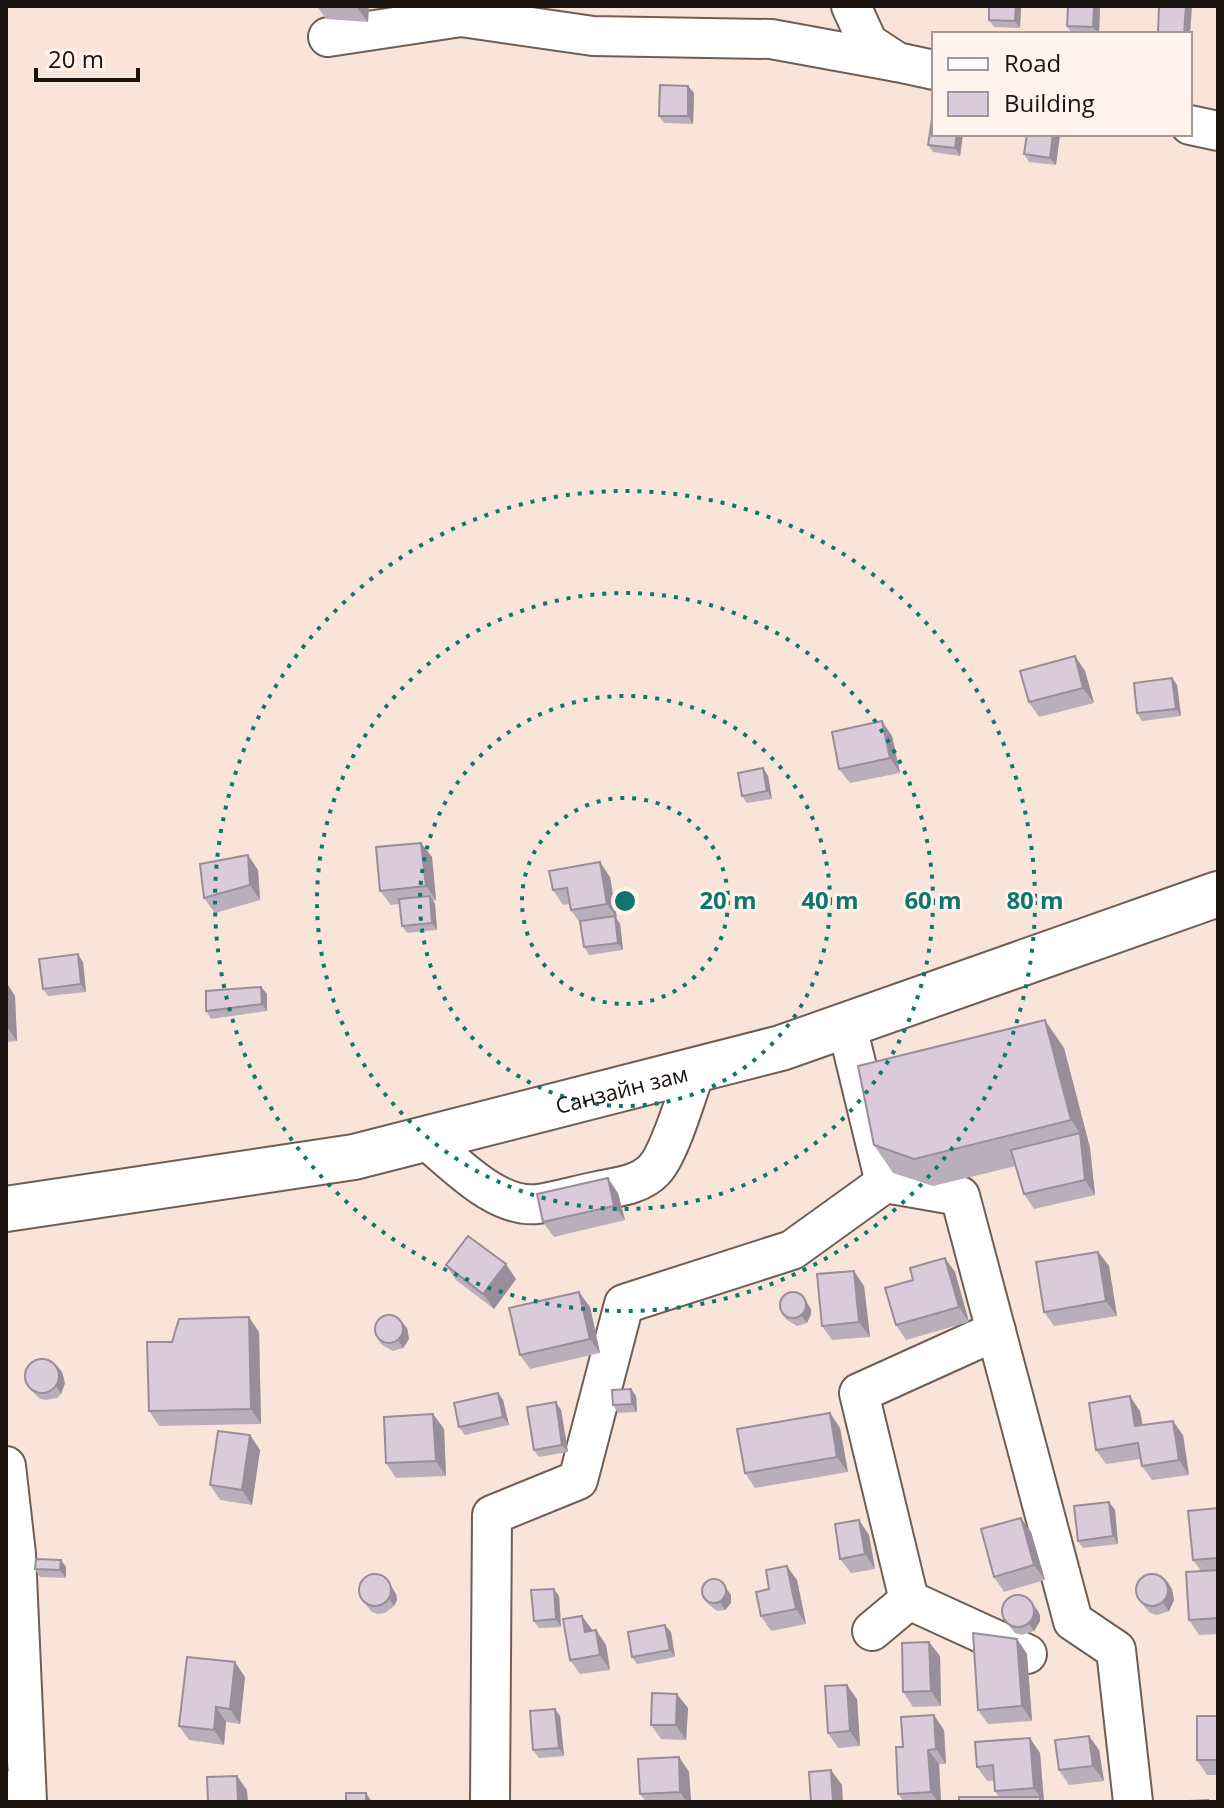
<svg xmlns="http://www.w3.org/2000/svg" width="1224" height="1808" viewBox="0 0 1224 1808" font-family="'Open Sans',sans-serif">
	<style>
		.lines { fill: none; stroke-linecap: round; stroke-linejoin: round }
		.minor-casing { stroke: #6f5e54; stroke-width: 42 }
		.major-casing { stroke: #6f5e54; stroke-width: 48 }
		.minor { stroke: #fff; stroke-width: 38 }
		.major { stroke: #fff; stroke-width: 44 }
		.wall { fill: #bbaebb }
		.shaded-wall { fill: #998d99 }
		.building { fill: #dacada; stroke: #998d99; stroke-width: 2 }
		.ring { fill: none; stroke: #0f766e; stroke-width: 4; stroke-dasharray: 4 8 }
		.labels { text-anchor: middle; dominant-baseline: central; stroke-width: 6; stroke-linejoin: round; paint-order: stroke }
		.street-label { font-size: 22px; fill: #1a130f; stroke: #fff3ec }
		.centre { fill: #0f766e; stroke: #fff3ec; stroke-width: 4 }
		.ring-label { font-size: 24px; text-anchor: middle; font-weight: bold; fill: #0f766e; stroke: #fff3ec; stroke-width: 6; stroke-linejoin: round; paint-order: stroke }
	</style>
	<rect width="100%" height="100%" fill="#f8e4d8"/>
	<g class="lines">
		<g class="minor-casing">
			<g id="minor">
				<polyline points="432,6 461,17 593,36 771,39 897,62"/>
				<polyline points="851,6 868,43 897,62 934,70"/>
				<polyline points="328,37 461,17"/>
				<polyline points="1190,125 1218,131"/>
				<polyline points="847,1026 885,1183"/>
				<path d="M425,1139C455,1163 496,1209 538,1204C558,1201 578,1195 598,1191C617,1187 640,1185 654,1170C670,1154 687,1093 696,1069"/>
				<polyline points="6,1466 16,1554 27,1802"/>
				<polyline points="909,1600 1027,1654"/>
				<polyline points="872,1631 909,1600 859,1393 996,1331"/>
				<polyline points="490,1802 492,1515 578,1480 624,1304 792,1250 885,1183 960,1196 1073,1621 1116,1650 1133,1802"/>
			</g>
		</g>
		<g class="major-casing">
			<g id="major">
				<path id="s1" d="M6,1209L354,1157L781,1048L1218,894"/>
			</g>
		</g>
		<use href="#minor" class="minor"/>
		<use href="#major" class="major"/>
	</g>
	<g class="wall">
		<polygon points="317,6 369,6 368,22 326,19"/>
		<polygon points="989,6 1021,6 1020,28 994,27 989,20"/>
		<polygon points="1068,6 1100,6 1099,34 1072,34 1067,26"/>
		<polygon points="688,86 694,93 693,124 664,123 659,116"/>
		<polygon points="963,134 960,156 933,152 928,145"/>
		<polygon points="1027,134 1060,134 1056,165 1029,162 1024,154"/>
		<polygon points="1075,656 1085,671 1094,703 1039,717 1029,702"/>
		<polygon points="1172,678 1177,685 1181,716 1142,721 1137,713"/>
		<polygon points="892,736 900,773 850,783 839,769"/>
		<polygon points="763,768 768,776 772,799 747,803 742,796"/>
		<polygon points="421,843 432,857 436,900 433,901 435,904 437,930 407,933 402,926 400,904 391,905 380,891"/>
		<polygon points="258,870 260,900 215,913 204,898"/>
		<polygon points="610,877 616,918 620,924 623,950 589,955 584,947 580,923 571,910 570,904 563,905 553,890"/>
		<polygon points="83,962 86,992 48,996 43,989"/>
		<polygon points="6,982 15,996 17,1041 6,1042"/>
		<polygon points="261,987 267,994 267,1011 211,1019 206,1011"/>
		<polygon points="1064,1048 1090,1148 1095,1195 1034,1209 1024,1194 1016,1166 933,1186 893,1173 874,1145"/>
		<polygon points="618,1193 625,1220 554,1237 543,1222"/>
		<polygon points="1098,1252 1109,1266 1117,1316 1054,1326 1044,1312"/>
		<polygon points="446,1265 516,1279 494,1309 456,1280"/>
		<polygon points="955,1272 969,1322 906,1340 896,1325"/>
		<polygon points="864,1286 870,1337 832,1340 822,1326"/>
		<polygon points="590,1307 600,1353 530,1369 520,1355"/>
		<polygon points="811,1309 811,1314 807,1323 797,1326 787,1320 781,1313"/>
		<polygon points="401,1321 407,1328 409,1339 403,1348 393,1351 382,1345 377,1338"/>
		<polygon points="259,1332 261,1424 159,1426 149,1411 172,1342"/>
		<polygon points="56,1365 62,1372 65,1383 61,1394 57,1398 46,1400 40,1399 32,1391 27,1384"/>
		<polygon points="498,1393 503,1400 509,1425 465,1435 459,1427"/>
		<polygon points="636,1396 637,1412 618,1413 613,1405"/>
		<polygon points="561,1410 568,1452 539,1457 534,1450"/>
		<polygon points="1140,1411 1143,1425 1183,1435 1189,1475 1152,1480 1142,1466 1141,1459 1106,1464 1096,1450"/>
		<polygon points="830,1413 840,1428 848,1472 755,1488 745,1473"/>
		<polygon points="433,1414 444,1429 446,1476 396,1478 386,1463"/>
		<polygon points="250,1435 260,1450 252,1505 220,1500 210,1485"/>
		<polygon points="1109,1502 1115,1510 1118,1544 1083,1548 1078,1541"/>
		<polygon points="1218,1508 1218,1634 1199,1635 1189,1620 1201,1571 1193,1560"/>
		<polygon points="1031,1532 1045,1580 1004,1592 994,1577"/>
		<polygon points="869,1535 875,1569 851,1573 840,1559"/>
		<polygon points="66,1567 66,1578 40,1577 35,1569"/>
		<polygon points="384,1576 396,1594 397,1600 394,1606 385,1613 378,1614 372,1612 362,1600"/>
		<polygon points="797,1580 806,1624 771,1631 761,1616"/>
		<polygon points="1172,1589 1174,1600 1169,1611 1157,1615 1150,1613 1139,1600"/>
		<polygon points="731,1595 731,1603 725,1610 717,1611 707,1603 702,1596"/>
		<polygon points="559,1596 561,1627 539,1628 534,1621"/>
		<polygon points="1037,1609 1040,1615 1040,1621 1034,1631 1022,1635 1015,1633 1005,1621"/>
		<polygon points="596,1630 606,1645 610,1670 580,1674 570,1660 593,1631"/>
		<polygon points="671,1632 675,1657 637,1664 632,1657"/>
		<polygon points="1017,1639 1027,1654 1032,1721 988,1724 978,1710"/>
		<polygon points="940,1656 941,1706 913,1707 903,1692"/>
		<polygon points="245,1677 240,1724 226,1722 224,1745 189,1740 179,1726"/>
		<polygon points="857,1699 860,1746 838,1748 828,1733"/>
		<polygon points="688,1708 686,1740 661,1739 651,1725"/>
		<polygon points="560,1716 564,1756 539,1758 533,1750"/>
		<polygon points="1218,1716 1218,1775 1207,1775 1197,1760"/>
		<polygon points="944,1730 946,1764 939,1764 941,1802 904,1802 898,1794 903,1747"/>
		<polygon points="1089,1736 1099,1750 1104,1781 1069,1785 1059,1770"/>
		<polygon points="1040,1753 1044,1802 959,1802 999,1797 995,1791 994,1781 987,1781 977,1767"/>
		<polygon points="679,1757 689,1772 691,1802 646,1802 640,1794"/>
	</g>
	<g class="shaded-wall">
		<polygon points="357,6 369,6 368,22 357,7"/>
		<polygon points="1016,6 1021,6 1020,28 1015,21"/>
		<polygon points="1094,6 1100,6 1099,34 1093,27"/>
		<polygon points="1186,6 1192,6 1190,35 1185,34"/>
		<polygon points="688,86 694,93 693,124 688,116"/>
		<polygon points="957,134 963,134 960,156 955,148"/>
		<polygon points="1053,134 1060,134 1056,165 1050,158"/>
		<polygon points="1075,656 1085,671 1094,703 1083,688"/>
		<polygon points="1172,678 1177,685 1181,716 1176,709"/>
		<polygon points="882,721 892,736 900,773 890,758"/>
		<polygon points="763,768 768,776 772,799 767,791"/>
		<polygon points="421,843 432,857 436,900 426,886"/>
		<polygon points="248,855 258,870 260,900 250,885"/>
		<polygon points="600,862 610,877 617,918 607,904"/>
		<polygon points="430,896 435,904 437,930 432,923"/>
		<polygon points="615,916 620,924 623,950 618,943"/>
		<polygon points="78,954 83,962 86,992 81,984"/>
		<polygon points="6,982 15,996 17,1041 7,1027"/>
		<polygon points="261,987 267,994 267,1011 262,1004"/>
		<polygon points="1045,1020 1064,1048 1090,1148 1095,1195 1085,1180 1080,1133 1071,1120"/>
		<polygon points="608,1178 618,1193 625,1220 614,1206"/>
		<polygon points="1098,1252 1109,1266 1117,1316 1106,1301"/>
		<polygon points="945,1258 955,1272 969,1322 959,1307"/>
		<polygon points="506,1264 516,1279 494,1309 483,1294"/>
		<polygon points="854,1271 864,1286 870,1337 859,1322"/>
		<polygon points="579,1292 590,1307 600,1353 590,1339"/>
		<polygon points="801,1293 811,1309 811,1314 807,1323 801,1315"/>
		<polygon points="249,1317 259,1332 261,1424 251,1409"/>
		<polygon points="401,1321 407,1328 409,1339 403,1348 398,1340"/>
		<polygon points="56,1365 62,1372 65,1383 61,1394 56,1386"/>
		<polygon points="631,1389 636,1396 637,1412 632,1404"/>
		<polygon points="498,1393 503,1400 509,1425 503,1417"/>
		<polygon points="1130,1396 1140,1411 1145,1441 1135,1426"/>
		<polygon points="556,1402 561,1410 568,1452 562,1445"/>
		<polygon points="830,1413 840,1428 848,1472 837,1457"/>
		<polygon points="433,1414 444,1429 446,1476 436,1461"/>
		<polygon points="1173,1421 1183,1435 1189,1475 1179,1460"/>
		<polygon points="250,1435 260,1450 252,1505 242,1490"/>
		<polygon points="1109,1502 1115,1510 1118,1544 1113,1536"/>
		<polygon points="1021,1518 1031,1532 1045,1580 1034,1565"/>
		<polygon points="859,1520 869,1535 875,1569 865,1554"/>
		<polygon points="61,1560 66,1567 66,1578 60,1570"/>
		<polygon points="787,1566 797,1580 806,1624 796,1609"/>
		<polygon points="1167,1581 1172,1589 1174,1600 1169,1611 1163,1603"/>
		<polygon points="391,1586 396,1594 397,1600 394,1606 389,1598"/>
		<polygon points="726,1588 731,1595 731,1603 725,1610 720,1602"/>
		<polygon points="554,1589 559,1596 561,1627 556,1619"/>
		<polygon points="1032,1602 1040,1615 1040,1621 1034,1631 1029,1624"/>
		<polygon points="582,1616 593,1631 585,1632"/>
		<polygon points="665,1625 671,1632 675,1657 670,1650"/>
		<polygon points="596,1630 606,1645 610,1670 600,1655"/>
		<polygon points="1017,1639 1027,1654 1032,1721 1022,1706"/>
		<polygon points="929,1642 940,1656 941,1706 931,1691"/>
		<polygon points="235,1662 245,1677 240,1724 230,1709"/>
		<polygon points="847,1685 857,1699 860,1746 850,1731"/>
		<polygon points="677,1694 688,1708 686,1740 676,1725"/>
		<polygon points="216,1707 226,1722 224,1745 214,1730"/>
		<polygon points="555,1709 560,1716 564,1756 559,1748"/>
		<polygon points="934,1715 944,1730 946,1764 936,1749"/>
		<polygon points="1089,1736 1099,1750 1104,1781 1093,1766"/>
		<polygon points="1030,1738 1040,1753 1044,1802 1034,1788"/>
		<polygon points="6,1742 9,1772 6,1768"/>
		<polygon points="928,1750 939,1764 941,1802 938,1802 931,1792"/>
		<polygon points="679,1757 689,1772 691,1802 687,1802 680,1792"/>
		<polygon points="831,1770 842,1785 843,1802 833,1802"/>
		<polygon points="237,1776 247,1790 248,1802 238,1802"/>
		<polygon points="366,1793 372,1802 366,1802"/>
	</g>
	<g class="building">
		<polygon points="989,6 1016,6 1015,21 989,20"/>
		<polygon points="1068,6 1094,6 1093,27 1067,26"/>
		<polygon points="1159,6 1186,6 1184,34 1158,33"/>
		<polygon points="660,85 688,86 688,116 659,116"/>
		<polygon points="934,106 934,134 957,134 955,148 928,145"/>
		<polygon points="1027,134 1053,134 1050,158 1024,154"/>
		<polygon points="1075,656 1083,688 1029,702 1020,671"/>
		<polygon points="1172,678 1176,709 1137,713 1134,683"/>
		<polygon points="882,721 890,758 839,769 832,732"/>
		<polygon points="763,768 767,791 742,796 738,773"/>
		<polygon points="421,843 426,886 380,891 376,847"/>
		<polygon points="248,855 250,885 204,898 200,864"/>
		<polygon points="600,862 607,904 571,910 567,888 553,890 549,871"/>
		<polygon points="430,896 432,923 402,926 399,899"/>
		<polygon points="615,916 618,943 584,947 580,921"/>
		<polygon points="78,954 81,984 43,989 39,959"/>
		<polygon points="261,987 262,1004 206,1011 206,991"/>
		<polygon points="1045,1020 1071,1120 914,1159 874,1145 858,1066"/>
		<polygon points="1080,1133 1085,1180 1024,1194 1011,1150"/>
		<polygon points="608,1178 614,1206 543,1222 537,1194"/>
		<polygon points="468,1236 506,1264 483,1294 446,1265"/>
		<polygon points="1098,1252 1106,1301 1044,1312 1036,1262"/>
		<polygon points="945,1258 959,1307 896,1325 885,1288 913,1280 910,1268"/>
		<polygon points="854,1271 859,1322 822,1326 817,1274"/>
		<circle cx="793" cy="1305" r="13"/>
		<polygon points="579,1292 590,1339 520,1355 509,1308"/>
		<circle cx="389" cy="1329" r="14"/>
		<polygon points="249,1317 251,1409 149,1411 147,1342 172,1342 179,1319"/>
		<circle cx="42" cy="1376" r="17"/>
		<polygon points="631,1389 632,1404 613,1405 612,1390"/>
		<polygon points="498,1393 503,1417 459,1427 454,1403"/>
		<polygon points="1130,1396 1135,1426 1173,1421 1179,1460 1142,1466 1138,1443 1096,1450 1089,1403"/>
		<polygon points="556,1402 562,1445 534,1450 527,1407"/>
		<polygon points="830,1413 837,1457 745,1473 737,1429"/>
		<polygon points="433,1414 436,1461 386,1463 384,1417"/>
		<polygon points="218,1431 250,1435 242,1490 210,1485"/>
		<polygon points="1109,1502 1113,1536 1078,1541 1074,1506"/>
		<polygon points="1218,1508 1218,1558 1193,1560 1188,1511"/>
		<polygon points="1021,1518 1034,1565 994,1577 981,1529"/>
		<polygon points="859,1520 865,1554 840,1559 835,1524"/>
		<polygon points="36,1559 61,1560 60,1570 35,1569"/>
		<polygon points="787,1566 796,1609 761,1616 756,1592 769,1589 766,1570"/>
		<polygon points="1218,1570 1218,1618 1189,1620 1186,1572"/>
		<circle cx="375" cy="1590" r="16"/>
		<circle cx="1152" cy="1590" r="16"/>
		<circle cx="714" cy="1591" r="12"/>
		<polygon points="554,1589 556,1619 534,1621 531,1590"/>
		<circle cx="1018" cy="1611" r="16"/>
		<polygon points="582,1616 585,1632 596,1630 600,1655 570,1660 563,1619"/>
		<polygon points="665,1625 670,1650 632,1657 628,1632"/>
		<polygon points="973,1633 1017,1639 1022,1706 978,1710"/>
		<polygon points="929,1642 931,1691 903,1692 902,1643"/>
		<polygon points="187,1657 235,1662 230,1709 216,1707 214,1730 179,1726"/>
		<polygon points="847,1685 850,1731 828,1733 825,1686"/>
		<polygon points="652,1693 677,1694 676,1725 651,1725"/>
		<polygon points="555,1709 559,1748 533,1750 530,1711"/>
		<polygon points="934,1715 936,1749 928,1750 931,1792 898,1794 896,1747 903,1747 901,1717"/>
		<rect x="1197" y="1716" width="21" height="44"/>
		<polygon points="1089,1736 1093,1766 1059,1770 1055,1740"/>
		<polygon points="1030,1738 1034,1788 995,1791 993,1765 977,1767 975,1742"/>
		<polygon points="679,1757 680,1792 640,1794 638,1759"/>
		<polygon points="831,1770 833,1802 811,1802 809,1772"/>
		<polygon points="237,1776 238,1802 208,1802 207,1777"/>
		<rect x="346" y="1793" width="20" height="9"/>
		<rect x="959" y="1797" width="81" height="5"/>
		<polygon points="1208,1800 1208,1802 1189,1802 1189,1801"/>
	</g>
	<g class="ring">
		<circle cx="625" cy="901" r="103"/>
		<circle cx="625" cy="901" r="205"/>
		<circle cx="625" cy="901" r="308"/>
		<circle cx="625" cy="901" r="410"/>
	</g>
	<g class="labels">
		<g class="street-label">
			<text stroke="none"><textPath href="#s1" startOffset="628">Санзайн зам</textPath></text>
		</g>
	</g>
	<circle cx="625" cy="901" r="12" class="centre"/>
	<g class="ring-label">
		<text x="728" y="909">20 m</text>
		<text x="830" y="909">40 m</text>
		<text x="933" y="909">60 m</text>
		<text x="1035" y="909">80 m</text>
	</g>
	<rect width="1224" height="1808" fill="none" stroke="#1a130f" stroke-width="16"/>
	<rect x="932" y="32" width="260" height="104" fill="#fff3ec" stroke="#a39994" stroke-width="2"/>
	<rect x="948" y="58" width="40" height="12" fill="#ffffff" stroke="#a39994" stroke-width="2"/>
	<text x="1004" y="72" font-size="24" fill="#1a130f">Road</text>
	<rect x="948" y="92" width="40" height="24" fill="#dacada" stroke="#a39994" stroke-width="2"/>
	<text x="1004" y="112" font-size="24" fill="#1a130f">Building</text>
	<path d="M36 68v12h102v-12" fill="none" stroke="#1a130f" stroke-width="4"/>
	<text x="48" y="68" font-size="24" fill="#1a130f" stroke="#fff3ec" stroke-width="6" paint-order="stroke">20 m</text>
</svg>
